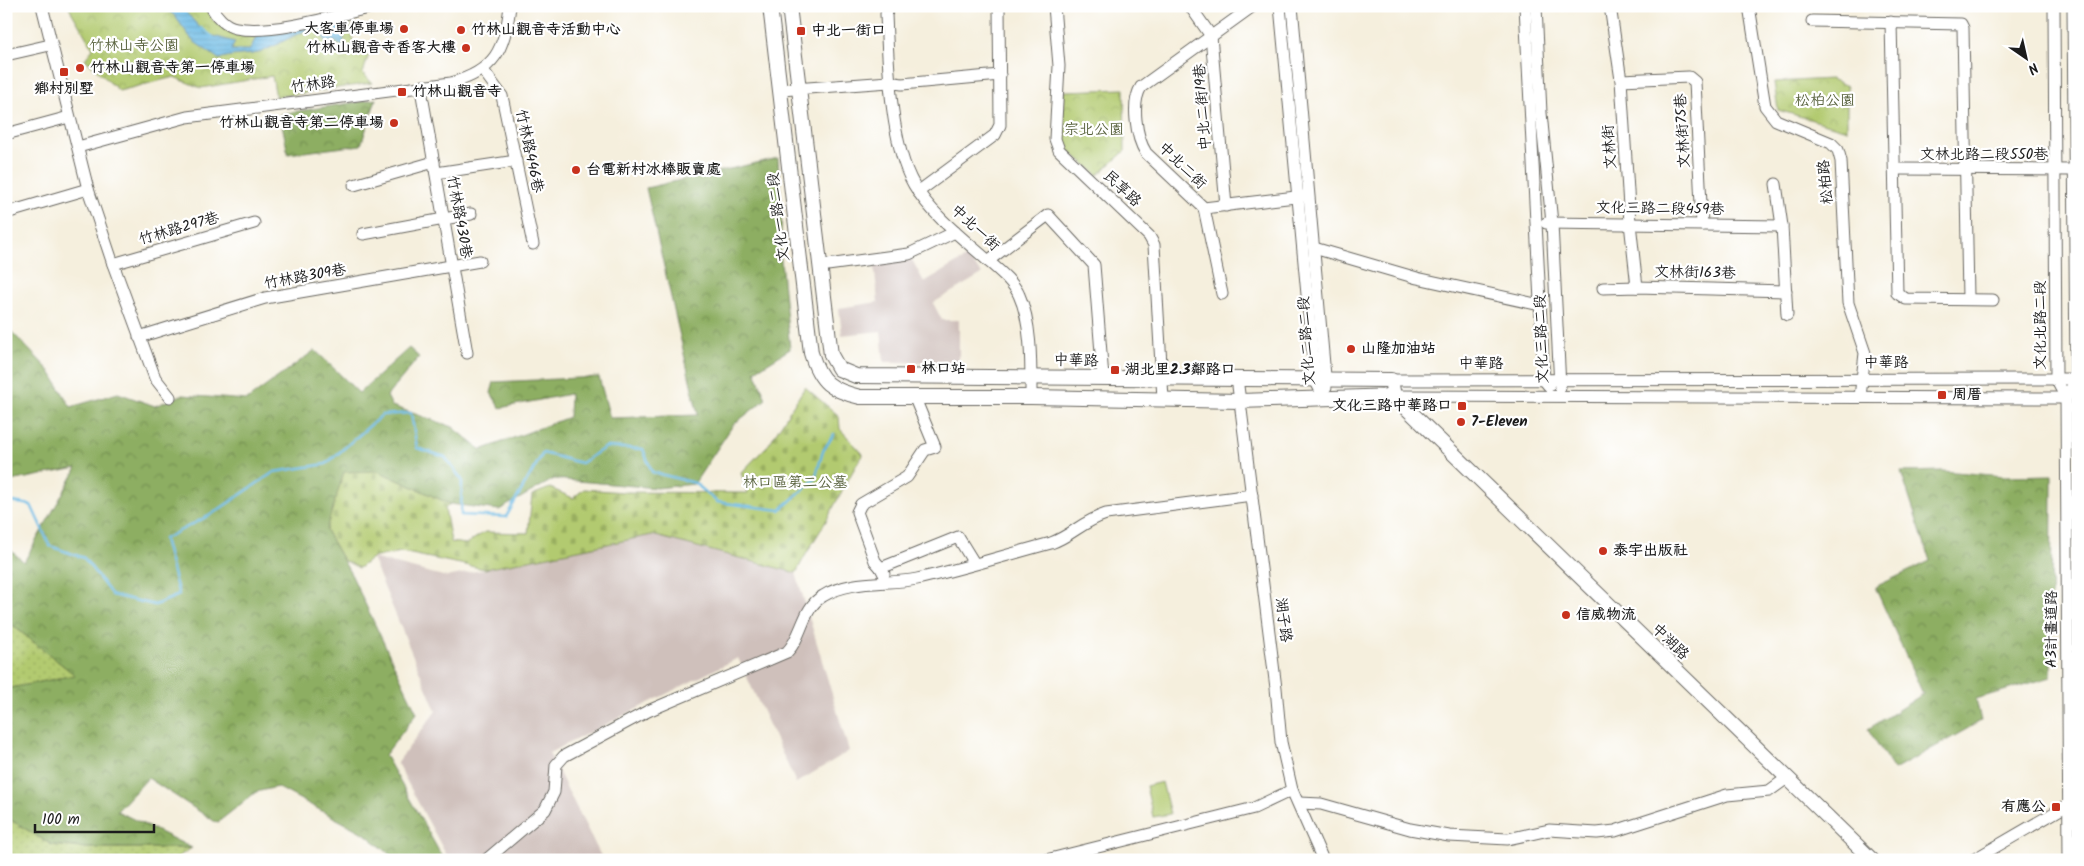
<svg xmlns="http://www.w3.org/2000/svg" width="2084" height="866" viewBox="0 0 2084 866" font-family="Kalam,'LXGW WenKai TC',sans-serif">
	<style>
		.industrial { fill: #cfc0bb }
		.grass { fill: url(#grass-dots); stroke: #677346 }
		.forest { fill: url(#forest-crowns); stroke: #54653f }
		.cemetery { fill: url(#cemetery-stones); stroke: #677346 }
		.park { fill: url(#park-crowns); stroke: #677346 }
		.garden { fill: #b2ca6f; stroke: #677346 }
		.water { fill: url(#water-rules); stroke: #426a80 }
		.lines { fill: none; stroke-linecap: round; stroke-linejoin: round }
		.stream { stroke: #69b9e4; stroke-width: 2.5 }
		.minor-casing { stroke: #686660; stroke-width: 13 }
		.major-casing { stroke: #686660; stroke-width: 16 }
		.minor { stroke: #fff; stroke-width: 11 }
		.major { stroke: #fff; stroke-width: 14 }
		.poi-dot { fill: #c8321e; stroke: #fff; stroke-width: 2 }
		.labels { text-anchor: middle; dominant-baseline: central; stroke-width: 4.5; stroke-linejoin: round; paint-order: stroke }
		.poi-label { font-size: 15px; font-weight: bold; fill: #1c1c1c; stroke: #fff; text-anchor: start }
		.park-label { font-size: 15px; fill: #58623d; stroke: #fff }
		.street-label { font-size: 15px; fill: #1c1c1c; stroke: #fff }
	</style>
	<defs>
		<pattern id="grass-dots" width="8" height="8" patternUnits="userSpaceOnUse" patternTransform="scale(1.25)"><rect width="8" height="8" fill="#b2ca6f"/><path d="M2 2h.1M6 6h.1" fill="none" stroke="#98ad60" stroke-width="1.8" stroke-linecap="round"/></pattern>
		<pattern id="forest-crowns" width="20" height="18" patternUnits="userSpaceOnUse" patternTransform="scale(1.25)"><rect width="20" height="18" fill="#8dae62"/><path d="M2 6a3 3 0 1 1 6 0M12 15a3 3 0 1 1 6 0" fill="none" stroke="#728d50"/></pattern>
		<pattern id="cemetery-stones" width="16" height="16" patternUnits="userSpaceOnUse" patternTransform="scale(1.25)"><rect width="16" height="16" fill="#b2ca6f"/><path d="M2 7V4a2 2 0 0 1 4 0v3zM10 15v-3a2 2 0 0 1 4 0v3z" fill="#98ad60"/></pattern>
		<pattern id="park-crowns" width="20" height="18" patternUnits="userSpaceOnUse" patternTransform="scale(1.25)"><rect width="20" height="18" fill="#b2ca6f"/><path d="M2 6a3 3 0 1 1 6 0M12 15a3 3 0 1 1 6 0" fill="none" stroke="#98ad60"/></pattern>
		<pattern id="water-rules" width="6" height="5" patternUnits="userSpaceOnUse" patternTransform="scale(1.25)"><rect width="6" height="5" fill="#69b9e4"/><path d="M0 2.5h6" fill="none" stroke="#5a9ec3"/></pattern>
	</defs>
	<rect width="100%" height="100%" fill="#fff"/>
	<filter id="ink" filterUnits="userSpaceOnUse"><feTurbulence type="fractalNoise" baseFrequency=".02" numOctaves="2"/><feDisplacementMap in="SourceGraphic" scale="10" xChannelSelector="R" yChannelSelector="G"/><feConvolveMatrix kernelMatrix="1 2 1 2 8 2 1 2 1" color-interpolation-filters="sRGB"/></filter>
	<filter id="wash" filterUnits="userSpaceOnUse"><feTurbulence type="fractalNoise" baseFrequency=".0096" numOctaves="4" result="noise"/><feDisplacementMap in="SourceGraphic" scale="20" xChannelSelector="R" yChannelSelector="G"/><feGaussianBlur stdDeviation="1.12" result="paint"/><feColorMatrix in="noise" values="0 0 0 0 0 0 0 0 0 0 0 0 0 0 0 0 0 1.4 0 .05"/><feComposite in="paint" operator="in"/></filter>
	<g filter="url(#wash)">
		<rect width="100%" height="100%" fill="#f5efdd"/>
		<g class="industrial">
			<polygon points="967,257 982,274 933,303 942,320 959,320 959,363 884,362 881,331 842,335 839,308 878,302 874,262 911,258 924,282"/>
			<polygon points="652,535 796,573 849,751 796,783 738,658 549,753 603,860 449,860 397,763 436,711 372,558 447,577"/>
		</g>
		<g class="grass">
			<polygon points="6,620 75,675 6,689"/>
			<polygon points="6,817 52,845 87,848 192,848 173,860 6,860"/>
		</g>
		<g class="forest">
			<polygon points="376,99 361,145 288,154 280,114"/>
			<polygon points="778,158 782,211 780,251 790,349 755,371 766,399 733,425 694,484 657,488 554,479 499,510 450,504 378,471 326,530 352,576 417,713 385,755 444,860 397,860 365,834 277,787 256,792 217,823 148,778 117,811 192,848 87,848 52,845 6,817 6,689 75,675 6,620 6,546 24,562 77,468 6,482 6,326 49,370 71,407 118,393 155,406 182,395 247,400 315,350 359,393 409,348 419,357 387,396 392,406 453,427 481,450 569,417 570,394 500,408 491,393 494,382 599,377 610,418 698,415 646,188"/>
			<polygon points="1942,471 2005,476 2052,475 2051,677 1976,699 1981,721 1894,770 1868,729 1923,694 1875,587 1930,561 1901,472"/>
		</g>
		<path class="cemetery" d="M805,387L839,416L840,429L863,454C850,475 842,491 831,512C820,533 806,552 796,573L652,535L485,569L401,552L372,558L359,568L343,560L326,530L344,472L378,471L450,504L445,509L451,542L466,544L485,532L528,533L532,495L550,488L573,498L584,489L623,492L748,493L741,473L769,444Z"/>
		<g class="park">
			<polygon points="68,6 207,6 213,20 228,30 276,32 349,19 355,49 367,46 369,54 363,73 372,83 276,97 272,76 201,88 174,77 119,91 85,59 93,49"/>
			<polygon points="1831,79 1847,86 1847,130 1778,110 1774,82"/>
			<polygon points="1124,89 1125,151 1098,175 1064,147 1061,138 1064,91"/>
		</g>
		<polygon class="garden" points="1162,782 1170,814 1153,817 1146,786"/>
		<path class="water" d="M155,6H180L206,34L235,42L231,50H250L257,35L342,22L344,43L342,46L334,41L326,43L320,28C304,27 276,47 258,53C244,56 232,54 219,59L193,41L174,15L164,8L158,11Z"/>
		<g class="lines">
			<g class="stream">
				<polyline points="180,6 186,14"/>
				<polyline points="201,28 213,37"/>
				<polyline points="6,501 31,505 50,546 84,558 112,595 155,605 179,595 164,539 212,514 274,472 326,464 382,415 411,413 417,448 445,457 462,480 461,515 506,517 543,453 581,463 606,447 643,449 652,472 695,483 717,502 780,510 815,479 823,451 834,434"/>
			</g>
		</g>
	</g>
	<g filter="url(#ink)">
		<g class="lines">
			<g class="minor-casing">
				<g id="minor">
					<polyline points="42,6 88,189 113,264 155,378 170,397"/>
					<path d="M211,6C216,16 225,26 236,28C274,35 338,15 376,6"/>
					<path d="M890,6L886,14C888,62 890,144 914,185C931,214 961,237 986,259C997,269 1013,281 1019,295C1032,323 1031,366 1031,397"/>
					<polyline points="1054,6 1059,66 1055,139 1059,150 1149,236 1154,245 1163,399"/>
					<polyline points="1190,6 1211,36 1226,206"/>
					<path d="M1253,6L1141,87C1131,103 1136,137 1146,153L1204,208L1304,196"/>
					<polyline points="1280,6 1315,380 1325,399"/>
					<polyline points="1292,6 1326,387"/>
					<polyline points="1525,6 1544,380 1549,386"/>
					<polyline points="1536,6 1541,113 1552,223 1560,387"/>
					<polyline points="1610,6 1621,80 1630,223 1637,287"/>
					<polyline points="1749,6 1765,106 1776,120 1831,143 1838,150 1841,161 1848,303 1865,353 1860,397"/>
					<polyline points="2054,6 2056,379 2066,398 2069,860"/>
					<polyline points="1812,21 1961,24 1963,28 1968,298"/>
					<polyline points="1891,22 1897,293 1906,299 1993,300"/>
					<polyline points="6,55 50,45"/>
					<polyline points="483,70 502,96 533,244"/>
					<polyline points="1621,80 1689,77 1695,82 1702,225"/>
					<polyline points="423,86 422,95 467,353"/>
					<polyline points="781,90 889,82 902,84 1000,75"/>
					<polyline points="6,134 69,117"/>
					<path d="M78,147L187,117L451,83C495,71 505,49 510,6"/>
					<polyline points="1895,169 2074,170"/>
					<polyline points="436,173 516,161"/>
					<polyline points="1776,184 1782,226 1787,315"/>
					<polyline points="354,185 434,162"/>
					<polyline points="918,192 995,135 1000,125 999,6"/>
					<polyline points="1204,208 1222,294"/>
					<polyline points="6,213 88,189"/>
					<polyline points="1546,223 1782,226"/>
					<polyline points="363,234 471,214"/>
					<polyline points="1314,248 1417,278 1540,305"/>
					<polyline points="988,261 1048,215 1094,265 1103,378"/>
					<polyline points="113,264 254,223"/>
					<polyline points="820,266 909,254 955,232"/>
					<polyline points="1603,288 1637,287 1786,291"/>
					<polyline points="139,337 265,298 480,261"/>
					<polyline points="1237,378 1276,688 1281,742 1292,790 1323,860"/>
					<polyline points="1391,380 2076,379"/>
					<polyline points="1394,396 2066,398"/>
					<polyline points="2066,398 2076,379 2073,6"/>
					<polyline points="881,568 875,561 857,512 861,504 907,477 925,450 935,447 914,396"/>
					<polyline points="884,574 881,568 958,537 974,563"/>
					<polyline points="1300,803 1321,804 1410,829 1449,836 1508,839 1549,830 1597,833 1615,831 1727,795 1769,791 1787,778"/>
					<path d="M486,860L545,810L554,792L556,765L564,756L648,711L787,652C803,636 802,608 823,596C851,579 887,585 917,579C962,569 1006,555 1051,543C1073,535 1081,522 1106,514L1252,495"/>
					<polyline points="1046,860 1254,808 1292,790"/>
					<polyline points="1973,860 2078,799"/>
				</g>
			</g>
			<g class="major-casing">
				<g id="major">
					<path d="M770,6L811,353C820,383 831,390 860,397H1031L1240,401L1394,396"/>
					<polyline points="789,6 831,355 839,369 856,376 1391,380 1394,396 1872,860"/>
				</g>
			</g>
			<use href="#minor" class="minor"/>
			<use href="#major" class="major"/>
		</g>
	</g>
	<g class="poi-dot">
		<circle cx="404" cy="29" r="5"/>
		<circle cx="461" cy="30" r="5"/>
		<rect x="796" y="26" width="10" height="10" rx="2.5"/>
		<circle cx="466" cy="48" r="5"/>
		<circle cx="80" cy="68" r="5"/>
		<rect x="59" y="67" width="10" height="10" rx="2.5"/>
		<rect x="397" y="87" width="10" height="10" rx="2.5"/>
		<circle cx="394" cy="123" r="5"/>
		<circle cx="576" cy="170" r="5"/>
		<circle cx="1351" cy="349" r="5"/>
		<rect x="906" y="364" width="10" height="10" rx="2.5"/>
		<rect x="1110" y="365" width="10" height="10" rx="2.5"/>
		<rect x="1937" y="390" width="10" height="10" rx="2.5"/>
		<rect x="1457" y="401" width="10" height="10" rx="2.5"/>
		<circle cx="1461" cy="422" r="5"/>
		<circle cx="1603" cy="551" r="5"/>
		<circle cx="1566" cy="615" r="5"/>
		<rect x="2051" y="802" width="10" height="10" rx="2.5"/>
	</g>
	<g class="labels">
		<g class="poi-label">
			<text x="394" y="29" text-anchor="end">大客車停車場</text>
			<text x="471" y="30">竹林山觀音寺活動中心</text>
			<text x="811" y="31">中北一街口</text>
			<text x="456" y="48" text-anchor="end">竹林山觀音寺香客大樓</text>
			<text x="90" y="68">竹林山觀音寺第一停車場</text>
			<text x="64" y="89" text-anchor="middle">鄉村別墅</text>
			<text x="412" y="92">竹林山觀音寺</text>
			<text x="384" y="123" text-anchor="end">竹林山觀音寺第二停車場</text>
			<text x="586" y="170">台電新村冰棒販賣處</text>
			<text x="1361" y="349">山隆加油站</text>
			<text x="921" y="369">林口站</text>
			<text x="1125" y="370">湖北里2.3鄰路口</text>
			<text x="1952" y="395">周厝</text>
			<text x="1452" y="406" text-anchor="end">文化三路中華路口</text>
			<text x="1471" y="422">7-Eleven</text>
			<text x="1613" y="551">泰宇出版社</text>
			<text x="1576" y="615">信威物流</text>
			<text x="2046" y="807" text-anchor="end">有應公</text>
		</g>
		<g class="park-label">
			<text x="134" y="46">竹林山寺公園</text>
			<text x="1825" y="101">松柏公園</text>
			<text x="1094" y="130">宗北公園</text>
			<text x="795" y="483">林口區第二公墓</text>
		</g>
		<g class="street-label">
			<text transform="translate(313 85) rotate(-8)">竹林路</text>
			<text transform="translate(1203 107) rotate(-94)">中北二街19巷</text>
			<text transform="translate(1683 131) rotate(-93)">文林街75巷</text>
			<text transform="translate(1610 147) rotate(-94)">文林街</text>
			<text transform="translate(529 151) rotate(78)">竹林路446巷</text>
			<text x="1984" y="155">文林北路二段550巷</text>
			<text transform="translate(1182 166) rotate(44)">中北二街</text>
			<text transform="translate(1826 182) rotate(-95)">松柏路</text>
			<text transform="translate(1122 189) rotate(43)">民享路</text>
			<text transform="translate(1660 209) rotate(1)">文化三路二段459巷</text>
			<text transform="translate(459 217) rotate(80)">竹林路430巷</text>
			<text transform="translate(779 217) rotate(-97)">文化一路二段</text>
			<text transform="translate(975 228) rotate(43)">中北一街</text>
			<text transform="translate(179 229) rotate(-16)">竹林路297巷</text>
			<text transform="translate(1695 273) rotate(1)">文林街163巷</text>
			<text transform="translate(305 277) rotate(-10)">竹林路309巷</text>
			<text transform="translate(2041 325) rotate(-90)">文化北路二段</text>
			<text transform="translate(1542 339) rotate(-92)">文化三路二段</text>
			<text transform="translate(1307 341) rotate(-94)">文化二路二段</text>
			<text transform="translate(1076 361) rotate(1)">中華路</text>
			<text x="1886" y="363">中華路</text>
			<text x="1481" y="364">中華路</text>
			<text transform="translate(1283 620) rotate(83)">湖子路</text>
			<text transform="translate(2052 629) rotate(-90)">A3計畫道路</text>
			<text transform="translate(1670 642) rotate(44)">中湖路</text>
		</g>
	</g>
	<rect width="2084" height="866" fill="none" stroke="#fff" stroke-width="25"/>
	<g transform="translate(2026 58) rotate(146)" stroke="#ffffff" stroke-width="4" paint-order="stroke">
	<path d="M0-4L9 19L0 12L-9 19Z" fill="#1c1c1c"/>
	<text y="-8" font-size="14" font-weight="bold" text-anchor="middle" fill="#1c1c1c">N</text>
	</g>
	<path d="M35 824v8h119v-8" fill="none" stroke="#1c1c1c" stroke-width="2.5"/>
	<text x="42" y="824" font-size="15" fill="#1c1c1c" stroke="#ffffff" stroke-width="4" paint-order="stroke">100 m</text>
</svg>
